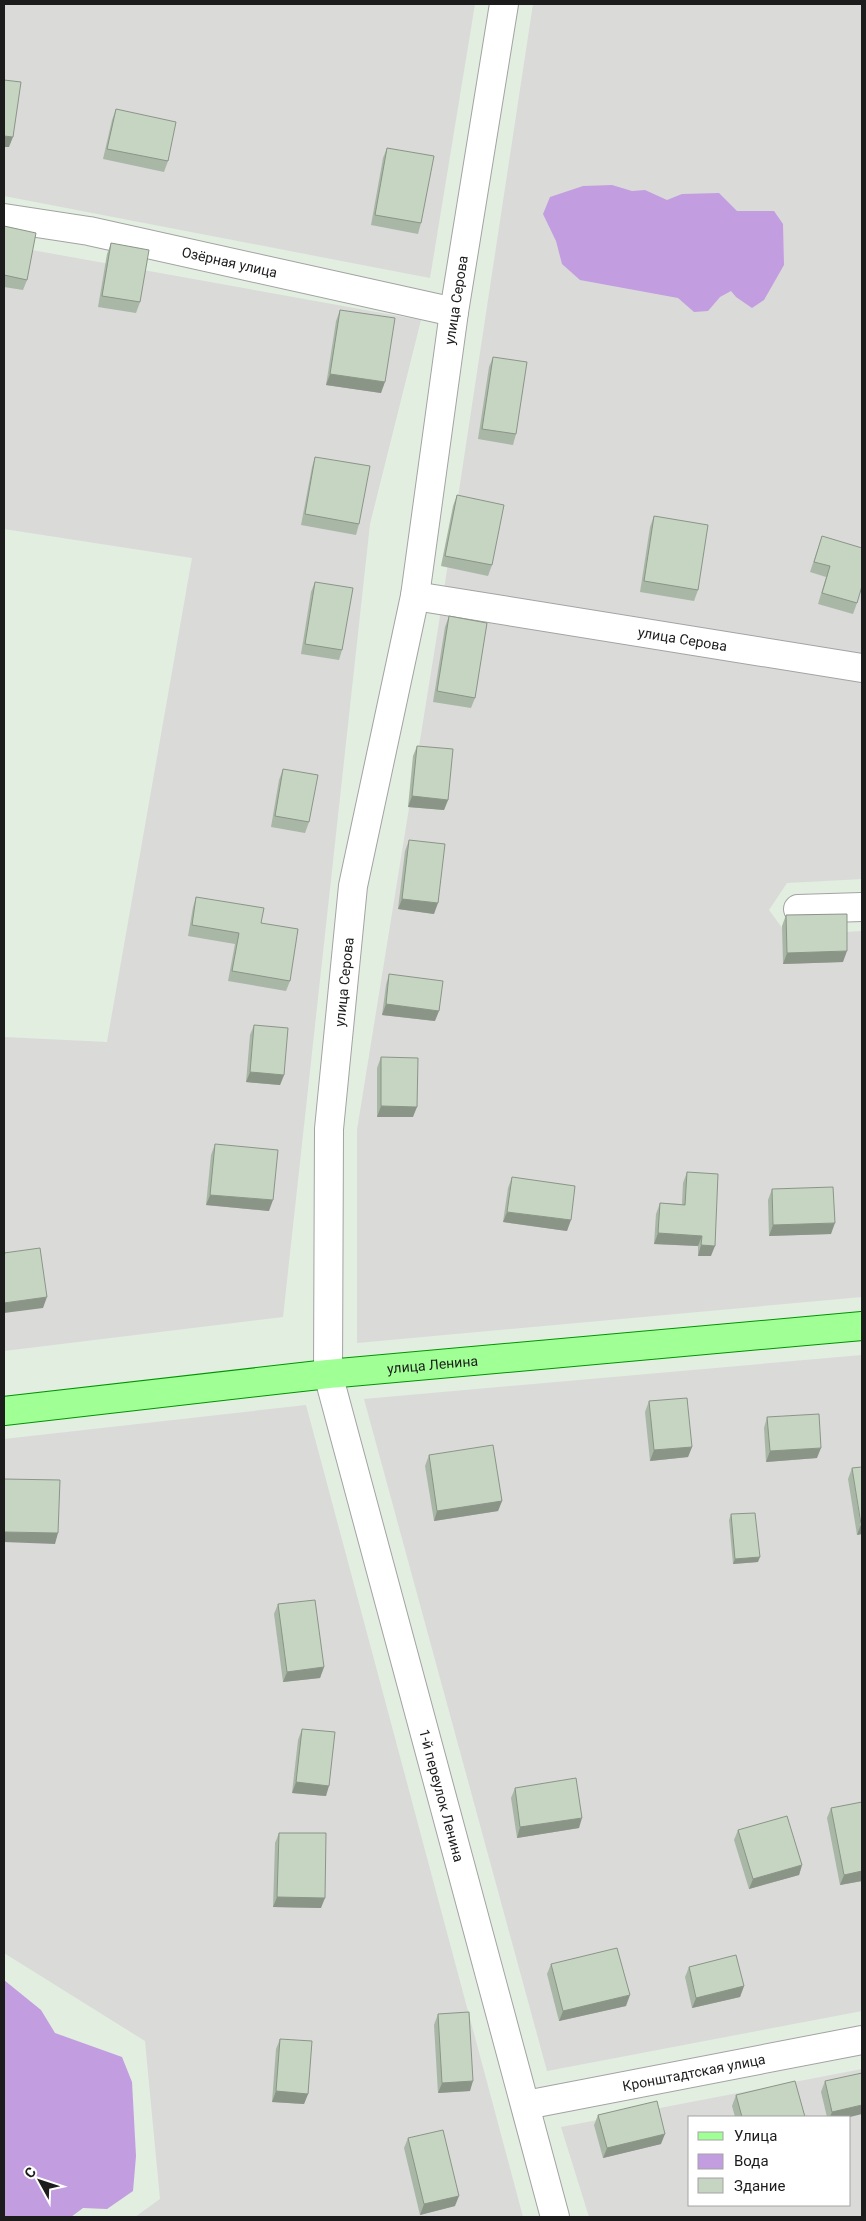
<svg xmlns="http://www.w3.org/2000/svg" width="866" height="2221" viewBox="0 0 866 2221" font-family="Roboto,sans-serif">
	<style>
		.residential { fill: #dadad9; fill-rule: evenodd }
		.water { fill: #c29de0 }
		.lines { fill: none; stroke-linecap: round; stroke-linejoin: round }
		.minor-casing { stroke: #a3a3a3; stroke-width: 30 }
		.major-casing { stroke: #009400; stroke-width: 30 }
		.minor { stroke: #fff; stroke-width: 28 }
		.major { stroke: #a0ff95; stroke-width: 28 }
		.wall { fill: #a9b7a6 }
		.shaded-wall { fill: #8a9587 }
		.building { fill: #c5d5c1; stroke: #8a9587 }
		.labels { text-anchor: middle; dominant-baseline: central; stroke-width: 5; stroke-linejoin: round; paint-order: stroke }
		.street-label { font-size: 14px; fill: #1c1c1c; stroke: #fff }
	</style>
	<rect width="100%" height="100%" fill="#e1eee0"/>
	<g class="residential">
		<polygon points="4,4 475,4 430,278 4,196"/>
		<polygon points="533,4 862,4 862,879 787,883 769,910 788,936 862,931 862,1297 357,1343 357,1130 438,629"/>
		<polygon points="4,245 421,320 370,524 283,1317 4,1351 4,1037 107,1042 192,558 4,529"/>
		<polygon points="862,1355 862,2011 547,2071 364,1399"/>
		<polygon points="306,1405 523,2217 135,2217 160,2199 145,2041 4,1953 4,1439"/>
		<path d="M862,2069V2217H589L561,2127ZM690,2117H850V2205H690Z"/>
	</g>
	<g class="water">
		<polygon points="612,185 632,191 645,190 667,200 682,194 719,193 737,211 774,211 783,224 784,265 764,300 752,308 736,297 731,291 720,297 708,311 694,312 678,298 580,280 562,264 556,241 543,214 550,197 583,186"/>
		<polygon points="4,1980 41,2010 55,2033 122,2057 132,2082 136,2156 133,2191 107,2209 83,2208 71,2217 4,2217"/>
	</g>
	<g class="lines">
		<g class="minor-casing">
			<g id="minor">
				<path id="s1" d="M504,4L454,312L415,596L353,886L329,1129L328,1374L555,2217"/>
				<path id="s2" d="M4,218L89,231L454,312"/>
				<path id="s3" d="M415,596L862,668"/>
				<polyline points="798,909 862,907"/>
				<path id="s4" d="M526,2105L862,2040"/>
			</g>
		</g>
		<g class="major-casing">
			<g id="major">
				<path id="s5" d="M4,1411L328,1374L862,1326"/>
			</g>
		</g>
		<use href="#minor" class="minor"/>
		<use href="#major" class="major"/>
	</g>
	<g class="wall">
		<polygon points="116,109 168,161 164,172 103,159 112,120"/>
		<polygon points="387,148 421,223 418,234 371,225 383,158"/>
		<polygon points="4,226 27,280 23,290 4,287"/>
		<polygon points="111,243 140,302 136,313 98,307 107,254"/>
		<polygon points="340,310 381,393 326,385 336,321"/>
		<polygon points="493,357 516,434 513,445 478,439 489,367"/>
		<polygon points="315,457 359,524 356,535 301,525 312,467"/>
		<polygon points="457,495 492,565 488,576 441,566 453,506"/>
		<polygon points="654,516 698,590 694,601 640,592 650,527"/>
		<polygon points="822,536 857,603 853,614 818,604 826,577 810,572"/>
		<polygon points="315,582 342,650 339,660 301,654 311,592"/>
		<polygon points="449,616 475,698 471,708 433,702 445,627"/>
		<polygon points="417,746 448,800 444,810 408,807 413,756"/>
		<polygon points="283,769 309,822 305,833 271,827 279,780"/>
		<polygon points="409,840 434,914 398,909 405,851"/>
		<polygon points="196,897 261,923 290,981 286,991 228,981 235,944 188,936 193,907"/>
		<polygon points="786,915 843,962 783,964 782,926"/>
		<polygon points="389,974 435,1021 382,1015 386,985"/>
		<polygon points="254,1025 284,1075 280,1085 246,1082 250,1035"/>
		<polygon points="381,1057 413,1117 377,1117 377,1068"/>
		<polygon points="215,1144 269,1211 206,1205 211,1155"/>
		<polygon points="687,1172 711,1256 698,1256 698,1246 654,1244 656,1214 660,1203 682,1204 683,1183"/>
		<polygon points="512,1177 567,1231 503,1222 508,1188"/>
		<polygon points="772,1189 831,1234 769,1236 768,1200"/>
		<polygon points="649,1401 692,1447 688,1457 650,1461 645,1412"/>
		<polygon points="767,1417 817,1458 766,1462 764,1428"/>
		<polygon points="429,1455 502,1501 498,1511 434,1521 425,1466"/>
		<polygon points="852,1468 862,1534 857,1535 848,1479"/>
		<polygon points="731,1514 758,1562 733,1564 729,1520"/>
		<polygon points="278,1604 324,1667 320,1678 283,1682 274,1614"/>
		<polygon points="302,1729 326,1796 292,1793 298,1740"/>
		<polygon points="515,1788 579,1828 517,1838 511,1798"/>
		<polygon points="862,1802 862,1881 840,1885 827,1818 831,1808"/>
		<polygon points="738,1830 802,1865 799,1875 749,1889 734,1840"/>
		<polygon points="279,1833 321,1908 273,1907 275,1843"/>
		<polygon points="551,1964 626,2006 559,2021 547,1974"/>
		<polygon points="689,1967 744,1986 740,1997 692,2008 685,1977"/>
		<polygon points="438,2014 470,2091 438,2093 434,2025"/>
		<polygon points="280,2039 308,2094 304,2104 272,2102 276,2049"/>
		<polygon points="825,2081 850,2117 827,2117 821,2092"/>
		<polygon points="736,2095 805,2117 735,2117 732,2106"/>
		<polygon points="598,2115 661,2144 603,2158 594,2125"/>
		<polygon points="408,2138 455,2206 420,2215 404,2148"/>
	</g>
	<g class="shaded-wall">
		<polygon points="4,136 13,137 9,147 4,147"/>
		<polygon points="330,374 385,382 381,393 326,385"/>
		<polygon points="412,796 448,800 444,810 408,807"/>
		<polygon points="402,899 438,903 434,914 398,909"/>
		<polygon points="847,951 843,962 783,964 787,953"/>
		<polygon points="386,1004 439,1011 435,1021 382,1015"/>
		<polygon points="250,1072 284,1075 280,1085 246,1082"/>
		<polygon points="381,1106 417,1107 413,1117 377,1117"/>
		<polygon points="210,1195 273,1200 269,1211 206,1205"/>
		<polygon points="507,1212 571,1220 567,1231 503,1222"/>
		<polygon points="835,1223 831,1234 769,1236 773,1225"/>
		<polygon points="658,1233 702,1236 698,1246 654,1244"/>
		<polygon points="701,1245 715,1246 711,1256 698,1256"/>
		<polygon points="47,1297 43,1308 4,1313 4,1303"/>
		<polygon points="692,1447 688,1457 650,1461 654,1450"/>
		<polygon points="821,1448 817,1458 766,1462 770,1451"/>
		<polygon points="502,1501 498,1511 434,1521 437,1511"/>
		<polygon points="861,1524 862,1524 862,1534 857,1535"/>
		<polygon points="4,1532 58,1533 55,1544 4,1542"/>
		<polygon points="760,1557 758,1562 733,1564 735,1559"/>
		<polygon points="324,1667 320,1678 283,1682 287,1672"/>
		<polygon points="296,1782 329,1786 326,1796 292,1793"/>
		<polygon points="582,1818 579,1828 517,1838 520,1827"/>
		<polygon points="802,1865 799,1875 749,1889 753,1879"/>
		<polygon points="862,1871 862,1881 840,1885 844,1875"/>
		<polygon points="277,1897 325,1898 321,1908 273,1907"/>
		<polygon points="744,1986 740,1997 692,2008 696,1998"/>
		<polygon points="630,1995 626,2006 559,2021 563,2011"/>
		<polygon points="473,2081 470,2091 438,2093 442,2083"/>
		<polygon points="276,2091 308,2094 304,2104 272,2102"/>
		<polygon points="862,2105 862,2114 850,2117 830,2117 832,2112"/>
		<polygon points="665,2134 661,2144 603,2158 607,2148"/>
		<polygon points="459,2196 455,2206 420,2215 424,2204"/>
	</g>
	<g class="building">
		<polygon points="4,80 21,82 13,137 4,136"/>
		<polygon points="116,109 176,122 168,161 107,149"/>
		<polygon points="387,148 434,156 421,223 375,215"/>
		<polygon points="4,226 36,233 27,280 4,275"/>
		<polygon points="111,243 149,250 140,302 102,296"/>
		<polygon points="340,310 395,318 385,382 330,374"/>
		<polygon points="493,357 527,362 516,434 482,429"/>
		<polygon points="315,457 370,466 359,524 305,514"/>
		<polygon points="457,495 504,505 492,565 445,556"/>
		<polygon points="654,516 708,525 698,590 644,581"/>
		<polygon points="822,536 862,548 862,586 857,603 822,593 830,566 814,562"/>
		<polygon points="315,582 353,588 342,650 305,644"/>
		<polygon points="449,616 487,623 475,698 437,691"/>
		<polygon points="417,746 453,749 448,800 412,796"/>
		<polygon points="283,769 318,775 309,822 275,816"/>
		<polygon points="409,840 445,844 438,903 402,899"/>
		<polygon points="196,897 264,908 261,923 298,929 290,981 232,971 239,933 192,925"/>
		<polygon points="847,914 847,951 787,953 786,915"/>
		<polygon points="389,974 443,981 439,1011 386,1004"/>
		<polygon points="254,1025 288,1028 284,1075 250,1072"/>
		<polygon points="381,1057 418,1058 417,1107 381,1106"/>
		<polygon points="215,1144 278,1150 273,1200 210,1195"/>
		<polygon points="687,1172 718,1174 715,1246 701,1245 702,1236 658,1233 660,1203 685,1205"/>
		<polygon points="512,1177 575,1186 571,1220 507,1212"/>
		<polygon points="833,1187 835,1223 773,1225 772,1189"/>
		<polygon points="40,1248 47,1297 4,1303 4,1253"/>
		<polygon points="687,1398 692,1447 654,1450 649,1401"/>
		<polygon points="819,1414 821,1448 770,1451 767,1417"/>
		<polygon points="493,1445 502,1501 437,1511 429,1455"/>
		<polygon points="862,1467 862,1524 861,1524 852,1468"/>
		<polygon points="4,1479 60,1480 58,1533 4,1532"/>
		<polygon points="755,1513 760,1557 735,1559 731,1514"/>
		<polygon points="315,1600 324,1667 287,1672 278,1604"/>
		<polygon points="302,1729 335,1732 329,1786 296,1782"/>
		<polygon points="576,1778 582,1818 520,1827 515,1788"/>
		<polygon points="862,1802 862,1871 844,1875 831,1808"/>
		<polygon points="787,1816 802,1865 753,1879 738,1830"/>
		<polygon points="279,1833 326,1833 325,1898 277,1897"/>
		<polygon points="617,1948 630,1995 563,2011 551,1964"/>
		<polygon points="736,1955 744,1986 696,1998 689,1967"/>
		<polygon points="469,2012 473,2081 442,2083 438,2014"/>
		<polygon points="280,2039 312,2041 308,2094 276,2091"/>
		<polygon points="862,2073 862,2105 832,2112 825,2081"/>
		<polygon points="795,2081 805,2117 742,2117 736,2095"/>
		<polygon points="657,2101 665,2134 607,2148 598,2115"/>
		<polygon points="443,2130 459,2196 424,2204 408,2138"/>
	</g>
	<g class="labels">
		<g class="street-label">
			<text stroke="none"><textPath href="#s2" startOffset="230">Озёрная улица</textPath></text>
			<text transform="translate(456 300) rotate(-81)">улица Серова</text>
			<text stroke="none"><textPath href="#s3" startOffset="271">улица Серова</textPath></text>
			<text transform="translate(344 982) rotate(-84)">улица Серова</text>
			<text stroke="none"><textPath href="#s5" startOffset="431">улица Ленина</textPath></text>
			<text stroke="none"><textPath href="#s1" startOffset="1821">1-й переулок Ленина</textPath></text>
			<text stroke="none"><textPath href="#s4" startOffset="171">Кронштадтская улица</textPath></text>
		</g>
	</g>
	<rect width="866" height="2221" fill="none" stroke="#1c1c1c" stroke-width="10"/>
	<rect x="688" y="2116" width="162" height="90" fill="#ffffff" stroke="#a4a4a4"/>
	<rect x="698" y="2132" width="25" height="8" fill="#a0ff95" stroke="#a4a4a4"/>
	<text x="734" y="2141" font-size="15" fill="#1c1c1c">Улица</text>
	<rect x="698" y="2154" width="25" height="15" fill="#c29de0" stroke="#a4a4a4"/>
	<text x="734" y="2166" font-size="15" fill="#1c1c1c">Вода</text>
	<rect x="698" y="2178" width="25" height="15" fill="#c5d5c1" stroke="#a4a4a4"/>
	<text x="734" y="2191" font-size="15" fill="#1c1c1c">Здание</text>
	<g transform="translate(40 2181) rotate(310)" stroke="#ffffff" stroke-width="4" paint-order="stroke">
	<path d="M0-4L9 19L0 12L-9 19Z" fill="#1c1c1c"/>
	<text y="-8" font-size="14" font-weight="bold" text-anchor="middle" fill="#1c1c1c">С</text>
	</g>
</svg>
